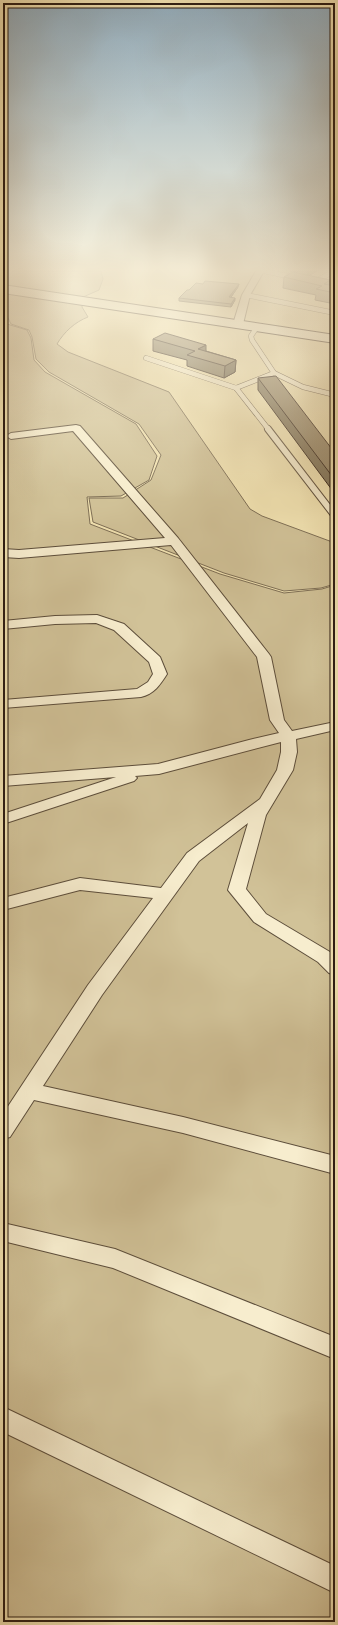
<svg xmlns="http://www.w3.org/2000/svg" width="338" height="1625" viewBox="0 0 338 1625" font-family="'Gentium Book Plus',serif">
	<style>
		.green { fill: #d1c298; stroke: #7e6f56 }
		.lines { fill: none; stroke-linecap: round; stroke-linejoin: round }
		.service-far1-casing { stroke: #5d4e3b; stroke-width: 5.5 }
		.service-casing { stroke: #5d4e3b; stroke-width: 8 }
		.minor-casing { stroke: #5d4e3b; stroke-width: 2 }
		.secondary-casing { stroke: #2b1c13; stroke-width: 2 }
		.service-far1 { stroke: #f7edce; stroke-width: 4.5 }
		.service { stroke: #f7edce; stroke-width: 6 }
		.minor { fill: #f7edce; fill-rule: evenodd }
		.secondary { fill: #f7edce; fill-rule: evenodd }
		.wall { fill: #7e7258; stroke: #2b1c13 }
		.shaded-wall { fill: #675c47; stroke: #2b1c13 }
		.building { fill: #938466; stroke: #2b1c13 }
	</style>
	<rect width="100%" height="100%" fill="#f3e4b3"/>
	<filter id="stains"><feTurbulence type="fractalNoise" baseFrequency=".005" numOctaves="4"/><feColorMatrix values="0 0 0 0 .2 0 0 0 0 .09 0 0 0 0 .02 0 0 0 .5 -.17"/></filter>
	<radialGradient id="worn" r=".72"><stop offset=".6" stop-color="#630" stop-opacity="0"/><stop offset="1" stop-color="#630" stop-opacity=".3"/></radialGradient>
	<g class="green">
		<path d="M3,271H101L103,279L99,290L83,297L82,307L88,317C75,322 64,332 57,344L68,352L169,392L250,509L262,516L335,543V584L321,588L284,591L224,573L93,522L89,498H123L151,480L161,455L139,424L49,372L36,359L32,337L29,330L11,324L7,316L3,315Z"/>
		<polygon points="3,317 7,324 27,330 31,338 34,360 45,372 136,424 157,456 149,480 121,496 87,497 90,524 220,574 284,593 322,589 335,585 335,1622 3,1622"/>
	</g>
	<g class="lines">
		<g class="service-far1-casing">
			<g id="service-far1">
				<polyline points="264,271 297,278"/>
				<polyline points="312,280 316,281 334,271"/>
				<polyline points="246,295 335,313"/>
				<polyline points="257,327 251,336 252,340 274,373 303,387 335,395"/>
				<polyline points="146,358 236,388 274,373"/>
				<polyline points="236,388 269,430"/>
			</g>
		</g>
		<g class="service-casing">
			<polyline id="service" points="268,429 335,516"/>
		</g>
		<g class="minor-casing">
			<g id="minor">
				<polygon points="256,271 264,271 250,295 243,324 238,327 235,326 233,324 242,295"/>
				<polygon points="76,425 80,426 178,538 269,654 271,657 284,720 292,731 335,722 335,730 296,739 297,752 293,770 266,815 246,889 266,914 330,952 335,957 335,975 329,973 318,962 254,922 228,890 248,823 199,861 102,995 43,1086 183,1117 335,1156 335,1174 183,1133 34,1100 10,1137 3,1139 3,1114 88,985 153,898 80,890 3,910 3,898 80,878 161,888 187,853 260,799 277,770 281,752 281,742 159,774 135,776 137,778 134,781 3,824 3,814 116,777 3,786 3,776 158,764 249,740 279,733 270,720 257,657 171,545 19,558 3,557 3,549 19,550 165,538 73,431 11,439 6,436 11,433"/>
				<path d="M97,615L124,624L160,657L167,674C160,685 154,694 141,697L3,708V700L137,689L148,682L153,674L149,662L114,630L96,623L55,624L3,629V621L55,616Z"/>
				<polygon points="3,1223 115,1249 335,1337 335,1359 113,1268 3,1241"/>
				<polygon points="3,1407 335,1566 335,1593 3,1432"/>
			</g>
		</g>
		<g class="secondary-casing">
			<polygon id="secondary" points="3,285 335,335 335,343 3,293"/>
		</g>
		<use href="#service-far1" class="service-far1"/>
		<use href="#service" class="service"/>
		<use href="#minor" class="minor"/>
		<use href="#secondary" class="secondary"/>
	</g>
	<g class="wall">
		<polygon points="291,271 317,271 309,275 330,285 335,286 335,304 315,300 316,295 283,288 284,277 293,272 291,272"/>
		<polygon points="238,287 231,297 235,300 231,307 179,301 179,298 189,290"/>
		<polygon points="153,339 206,351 236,360 235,372 224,378 187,366 187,360 153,351"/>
		<polygon points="258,378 335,453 335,494 258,390"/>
	</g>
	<g class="shaded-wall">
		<polygon points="308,271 317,271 308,276"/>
		<polygon points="330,280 330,291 324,284"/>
		<polygon points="239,284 238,287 229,300 229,297"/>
		<polygon points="235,298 235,300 231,307 231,304"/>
		<polygon points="206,345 206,357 198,349"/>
		<polygon points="236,360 235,372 224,378 225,366"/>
	</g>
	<g class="building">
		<polygon points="293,272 330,280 324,284 335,286 335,293 316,289 322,286 284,277"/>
		<polygon points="205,281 239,284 229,297 235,298 231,304 179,298 187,290 189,290 196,283 203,284"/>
		<polygon points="165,333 206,345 198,349 236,360 225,366 187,355 195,351 153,339"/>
		<polygon points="276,376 335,453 335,480 258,378"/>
	</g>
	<linearGradient id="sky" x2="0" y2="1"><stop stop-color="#91acbd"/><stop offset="0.54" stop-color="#faf3dd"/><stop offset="1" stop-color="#faf3dd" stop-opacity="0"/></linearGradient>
	<rect width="338" height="499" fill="url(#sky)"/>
	<rect width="338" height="1625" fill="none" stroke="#f3e4b3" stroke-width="16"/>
	<rect x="4" y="4" width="330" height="1617" fill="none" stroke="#2b1c13" stroke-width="2"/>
	<rect x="8" y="8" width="322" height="1609" fill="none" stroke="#2b1c13"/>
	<rect width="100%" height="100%" filter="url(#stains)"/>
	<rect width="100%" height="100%" fill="url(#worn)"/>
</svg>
